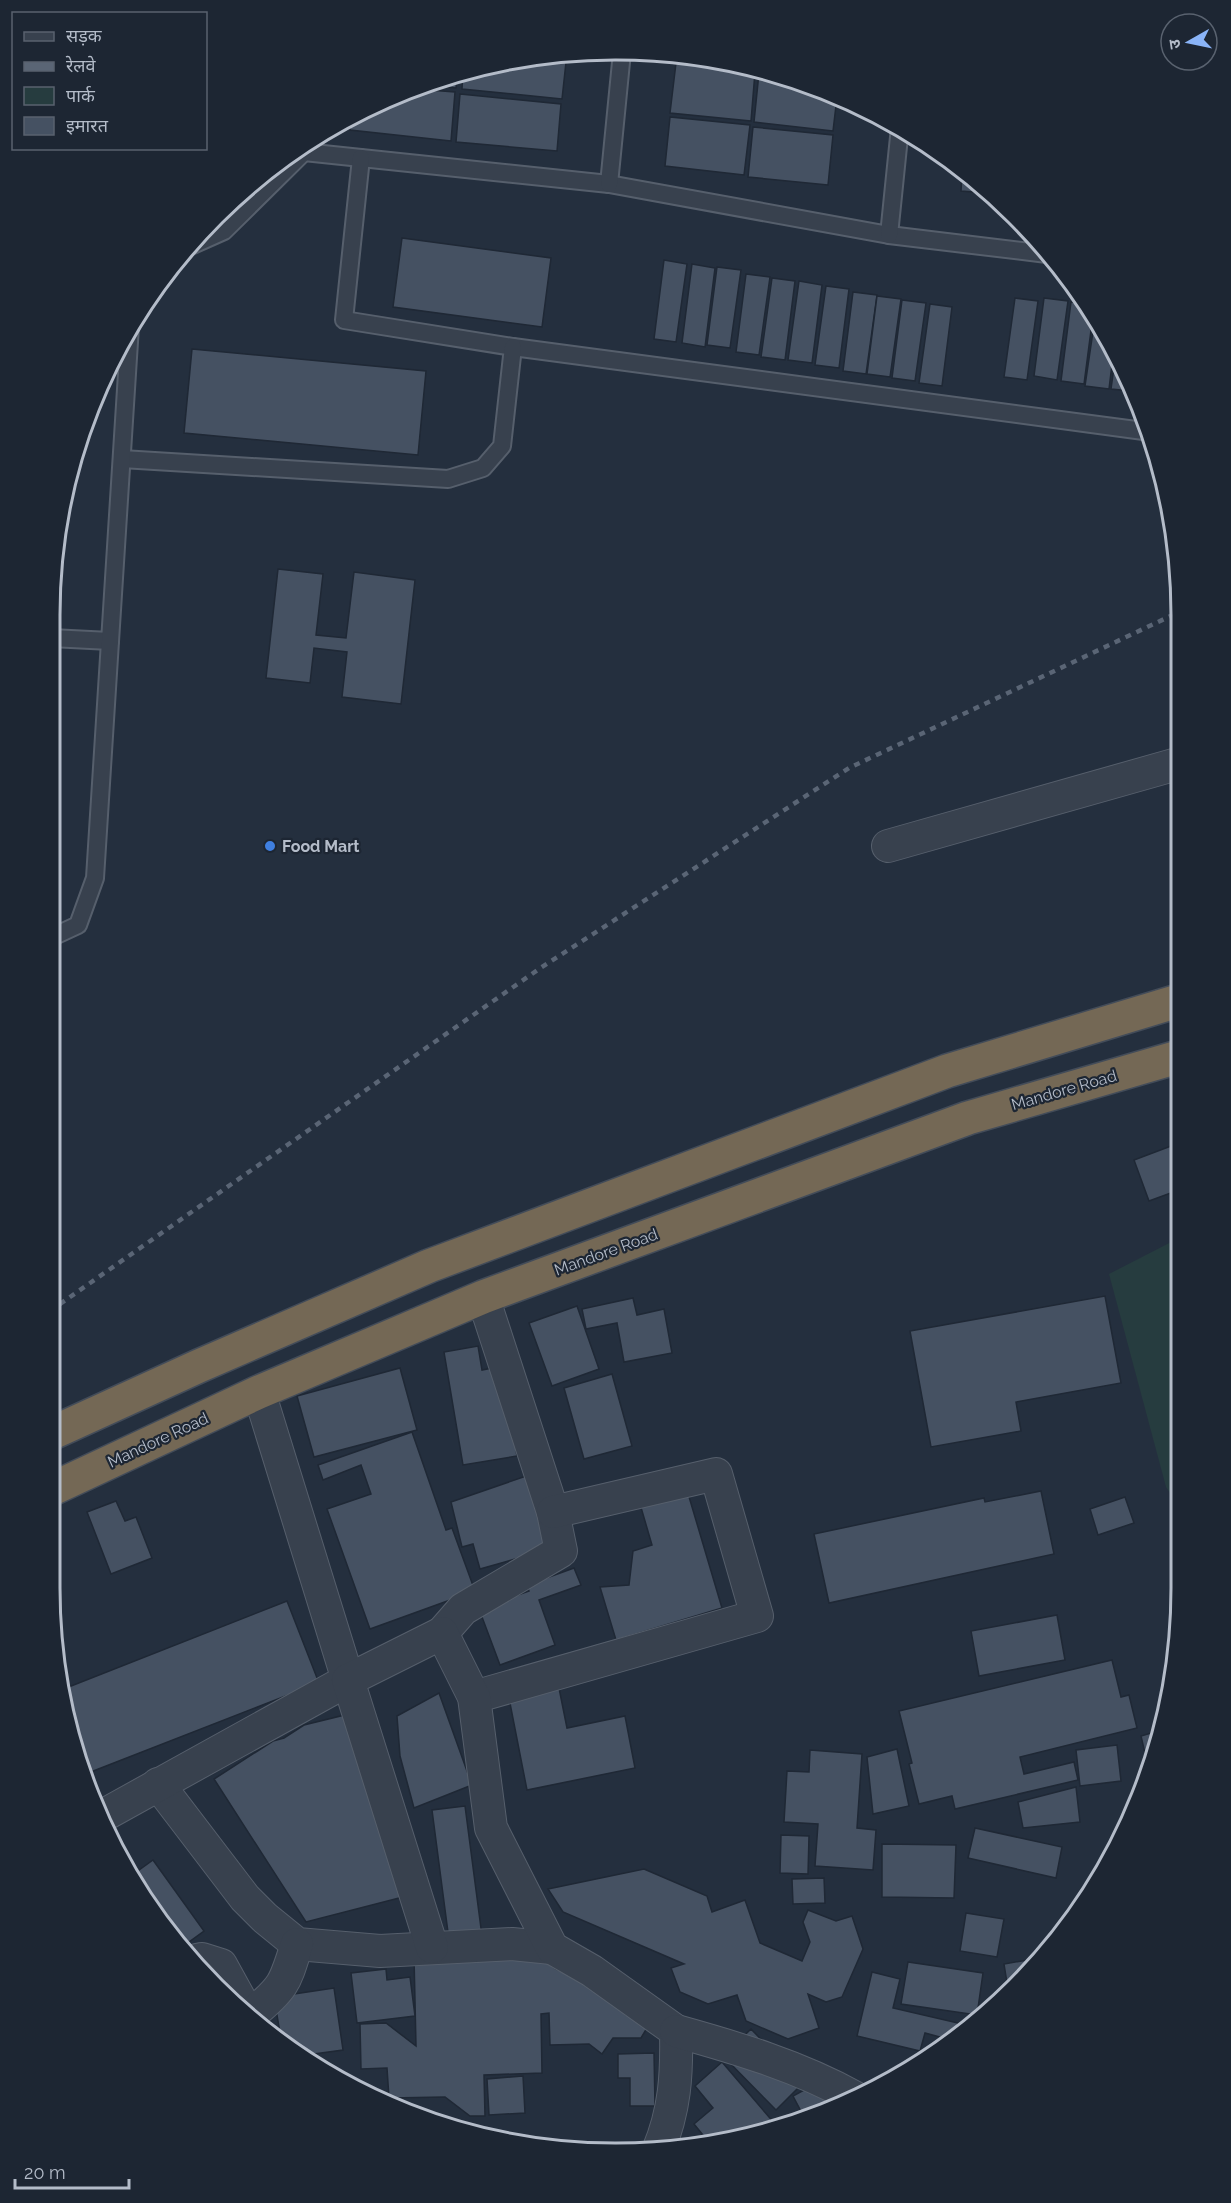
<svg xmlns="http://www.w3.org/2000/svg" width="1231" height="2203" viewBox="0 0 1231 2203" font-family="Raleway,'Noto Sans Devanagari',sans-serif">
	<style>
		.green { fill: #263c3f }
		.building { fill: #455162; stroke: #1f2835; stroke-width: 1.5 }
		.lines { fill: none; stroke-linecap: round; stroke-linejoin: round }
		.lane-casing { stroke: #565f6c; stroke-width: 20 }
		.street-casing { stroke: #565f6c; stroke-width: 34 }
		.highway-casing { stroke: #434c59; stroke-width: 36 }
		.lane { stroke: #38414e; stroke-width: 16 }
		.street { stroke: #38414e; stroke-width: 32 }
		.highway { stroke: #746855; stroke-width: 33 }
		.rail { stroke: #5a6575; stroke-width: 4.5; stroke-dasharray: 6 6; stroke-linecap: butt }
		.shop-dot { fill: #3f7fe0; stroke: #1d2633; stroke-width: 2 }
		.labels { text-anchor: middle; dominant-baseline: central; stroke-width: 4.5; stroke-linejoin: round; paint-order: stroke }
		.poi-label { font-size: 16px; font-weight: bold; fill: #b4bcc9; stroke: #1d2633; text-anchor: start }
		.street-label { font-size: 16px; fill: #b4bcc9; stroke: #1d2633 }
		.rim { fill: none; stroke: #b4bcc9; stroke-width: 3 }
	</style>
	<rect width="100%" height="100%" fill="#242f3e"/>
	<polygon class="green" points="1179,1238 1180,1508 1166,1487 1109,1274"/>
	<g class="building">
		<polygon points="567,53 562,99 462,89 463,71 469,69"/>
		<polygon points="676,54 690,54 731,64 676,58"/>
		<polygon points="676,63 755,72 751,121 670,113"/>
		<polygon points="458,73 456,88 426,85"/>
		<polygon points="759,73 798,80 837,97 833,131 754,122"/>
		<polygon points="416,89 455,92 451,141 350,130 351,117 365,108"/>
		<polygon points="460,94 561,104 557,151 456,142"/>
		<polygon points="670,117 750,125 744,175 665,166"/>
		<polygon points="753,127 833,135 828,185 748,177"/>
		<polygon points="962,174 987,193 961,191"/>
		<polygon points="402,238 551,258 542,327 393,307"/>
		<polygon points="664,260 687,264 676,342 654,339"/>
		<polygon points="692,264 715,268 705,347 682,343"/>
		<polygon points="717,267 741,270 730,348 707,345"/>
		<polygon points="746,274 770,277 759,355 736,352"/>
		<polygon points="772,278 795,281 785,360 761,357"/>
		<polygon points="799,281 822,285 812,363 788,360"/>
		<polygon points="826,286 849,289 839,368 815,365"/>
		<polygon points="853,292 877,295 866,374 843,371"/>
		<polygon points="877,296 901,299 890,377 867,374"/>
		<polygon points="1015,298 1038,301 1027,380 1004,377"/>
		<polygon points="1044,298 1068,301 1057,380 1034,376"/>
		<polygon points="902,300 926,303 915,381 892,378"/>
		<polygon points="1071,302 1088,305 1093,315 1084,384 1061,381"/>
		<polygon points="930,304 952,307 942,386 919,383"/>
		<polygon points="1095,318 1113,356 1109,389 1085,386"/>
		<polygon points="192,349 426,371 418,455 184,433"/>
		<polygon points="1115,360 1131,391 1111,389"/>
		<polygon points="278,569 323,574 316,635 346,638 354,572 415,580 401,704 342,697 347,652 314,648 310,683 266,678"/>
		<polygon points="1179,1143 1179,1190 1149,1201 1134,1160"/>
		<polygon points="1105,1296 1121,1383 1016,1402 1021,1431 931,1447 910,1331"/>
		<polygon points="633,1298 637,1315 664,1309 672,1353 624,1362 617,1323 586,1329 582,1309"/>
		<polygon points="577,1306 599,1369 552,1386 529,1323"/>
		<polygon points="478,1346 482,1370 502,1366 517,1456 463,1465 444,1352"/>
		<polygon points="400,1368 417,1430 314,1457 297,1396"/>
		<polygon points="612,1374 632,1446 584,1459 564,1388"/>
		<polygon points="412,1432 446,1530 452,1528 475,1591 370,1629 327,1509 371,1494 361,1465 323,1480 318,1465"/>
		<polygon points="532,1474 550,1549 480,1569 473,1544 462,1547 451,1502"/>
		<polygon points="687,1490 722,1608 616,1640 600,1587 629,1585 633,1551 652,1545 640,1504"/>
		<polygon points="1041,1491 1054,1554 829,1603 814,1534 984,1498 985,1502"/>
		<polygon points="1125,1497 1134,1523 1098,1535 1090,1509"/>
		<polygon points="116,1501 125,1521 136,1517 152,1558 111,1574 87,1512"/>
		<polygon points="574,1568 581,1585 539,1600 555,1645 500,1665 479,1609 529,1591 527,1585"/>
		<polygon points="287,1601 319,1683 83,1775 79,1769 66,1688"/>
		<polygon points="1057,1615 1065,1660 979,1676 971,1631"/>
		<polygon points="1112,1660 1121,1697 1129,1695 1137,1728 1020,1757 1024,1774 1074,1762 1078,1780 955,1809 952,1796 919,1804 909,1764 912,1763 899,1711"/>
		<polygon points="558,1683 567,1728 625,1716 635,1768 527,1790 508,1693"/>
		<polygon points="439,1693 472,1785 414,1808 400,1756 397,1716"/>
		<polygon points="349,1714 403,1897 306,1922 214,1779 273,1741 284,1738 304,1725"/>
		<polygon points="1161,1730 1162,1735 1151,1761 1147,1762 1141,1736"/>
		<polygon points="1117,1745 1121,1781 1080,1786 1076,1750"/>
		<polygon points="897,1749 909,1806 873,1814 867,1757"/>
		<polygon points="810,1750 862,1754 857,1828 876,1830 873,1870 815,1866 818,1824 784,1822 787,1771 809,1772"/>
		<polygon points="1076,1787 1080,1822 1023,1828 1018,1802"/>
		<polygon points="465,1806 482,1936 449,1940 432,1810"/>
		<polygon points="975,1828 1062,1847 1056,1878 968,1858"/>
		<polygon points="781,1835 809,1836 808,1874 780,1873"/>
		<polygon points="882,1844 956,1845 954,1898 882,1897"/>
		<polygon points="153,1860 204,1931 182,1947 166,1932 135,1873"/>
		<polygon points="644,1869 707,1896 712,1912 745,1900 760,1943 802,1961 810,1942 803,1922 808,1910 836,1921 852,1916 863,1949 842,1997 826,2002 808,1994 819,2028 788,2039 746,2021 737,1995 708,2004 680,1992 671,1968 684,1964 563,1912 548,1889"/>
		<polygon points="824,1878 825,1903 793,1904 792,1879"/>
		<polygon points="966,1913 1004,1919 997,1957 960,1951"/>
		<polygon points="535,1955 556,1969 622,1998 626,2015 651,2021 641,2038 613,2038 602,2054 589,2044 550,2045 549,2013 541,2014 542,2073 484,2075 485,2116 470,2116 445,2097 389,2098 387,2068 361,2069 360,2024 386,2023 416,2046 414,1957"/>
		<polygon points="1033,1959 1008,1989 1004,1964"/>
		<polygon points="908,1962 983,1973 977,2015 901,2004"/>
		<polygon points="386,1969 387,1980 410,1977 415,2016 357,2023 351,1973"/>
		<polygon points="872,1972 900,1979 893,2008 958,2023 956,2033 947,2039 925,2033 920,2051 857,2036"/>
		<polygon points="334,1988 343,2050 299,2056 281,2039 274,1997"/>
		<polygon points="751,2029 803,2083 776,2110 723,2056"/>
		<polygon points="654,2053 655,2106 630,2106 630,2078 618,2078 618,2054"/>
		<polygon points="722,2062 775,2124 707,2140 694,2124 713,2108 695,2086"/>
		<polygon points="523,2076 525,2113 489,2115 487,2079"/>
		<polygon points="828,2077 860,2093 832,2111 804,2117 793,2096"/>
	</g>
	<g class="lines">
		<g class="lane-casing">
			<g id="lane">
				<polyline points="305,145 304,152 609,184 889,235 1047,254"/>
				<polyline points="361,158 344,320 513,347 1151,432"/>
				<polyline points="609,184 622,52"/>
				<polyline points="889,235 900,127"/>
				<polyline points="186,248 224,231 304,152"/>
				<polyline points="122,459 448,479 483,468 502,446 513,347"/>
				<polyline points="51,638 110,641"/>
				<polyline points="50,938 78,925 95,878 130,326"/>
			</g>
		</g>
		<g class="street-casing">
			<g id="street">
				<polyline points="888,846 1177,764"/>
				<polyline points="442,1633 463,1609 561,1551 553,1512 483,1297"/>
				<polyline points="474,1697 757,1616 716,1474 553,1512"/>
				<polyline points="158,1784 245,1898 265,1918 297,1944 380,1951 512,1944 552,1948"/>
				<polyline points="104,1815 348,1680 259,1392"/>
				<path d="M432,1947L348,1680L442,1633L474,1697L491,1828L552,1948L592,1971L676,2031C677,2075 675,2110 658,2151"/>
				<polyline points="197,1960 202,1959 221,1965 242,2003"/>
				<path d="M253,2013C285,1987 285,1982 297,1944"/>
				<path d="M676,2031C737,2048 798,2066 854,2097"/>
			</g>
		</g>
		<g class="highway-casing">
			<g id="highway">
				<polyline points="50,1434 199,1366 429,1266 947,1071 1178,1001"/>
				<polyline points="50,1490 259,1392 483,1297 968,1118 1178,1057"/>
			</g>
		</g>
		<use href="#lane" class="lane"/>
		<use href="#street" class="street"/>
		<use href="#highway" class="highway"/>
		<polyline class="rail" points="50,1311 539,969 849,768 1177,613"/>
	</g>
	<circle class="shop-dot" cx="270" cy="846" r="6"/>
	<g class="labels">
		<g class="poi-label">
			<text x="282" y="846">Food Mart</text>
		</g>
		<g class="street-label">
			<text transform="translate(1064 1090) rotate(-16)">Mandore Road</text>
			<text transform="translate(606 1252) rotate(-20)">Mandore Road</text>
			<text transform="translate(158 1440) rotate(-25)">Mandore Road</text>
		</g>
	</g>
	<path d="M0 0H1231V2203H0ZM615 60H616A555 555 0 0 1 1171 615V1588A555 555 0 0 1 616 2143H615A555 555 0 0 1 60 1588V615A555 555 0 0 1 615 60Z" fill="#1d2633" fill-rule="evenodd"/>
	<path class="rim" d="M615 60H616A555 555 0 0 1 1171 615V1588A555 555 0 0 1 616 2143H615A555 555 0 0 1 60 1588V615A555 555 0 0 1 615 60Z"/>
	<rect x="12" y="12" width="195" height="138" fill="#1d2633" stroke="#59626f" stroke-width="1.5"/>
	<rect x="24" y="32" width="30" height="9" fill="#38414e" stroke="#59626f" stroke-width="1.5"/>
	<text x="66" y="42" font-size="18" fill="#b4bcc9">सड़क</text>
	<rect x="24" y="62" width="30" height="9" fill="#5a6575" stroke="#59626f" stroke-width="1.5"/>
	<text x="66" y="72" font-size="18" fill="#b4bcc9">रेलवे</text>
	<rect x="24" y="87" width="30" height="18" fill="#263c3f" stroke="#59626f" stroke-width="1.5"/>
	<text x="66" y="102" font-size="18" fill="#b4bcc9">पार्क</text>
	<rect x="24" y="117" width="30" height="18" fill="#455162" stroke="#59626f" stroke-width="1.5"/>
	<text x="66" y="132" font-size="18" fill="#b4bcc9">इमारत</text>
	<g transform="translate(1189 42) rotate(261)"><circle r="28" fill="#1d2633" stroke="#59626f" stroke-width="1.5"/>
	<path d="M0-4.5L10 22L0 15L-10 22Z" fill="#8ab4f8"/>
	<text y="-9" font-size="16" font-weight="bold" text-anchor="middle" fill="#b4bcc9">उ</text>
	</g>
	<path d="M15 2179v9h114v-9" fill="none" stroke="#b4bcc9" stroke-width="3"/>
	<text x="24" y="2179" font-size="18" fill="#b4bcc9" stroke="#1d2633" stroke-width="4.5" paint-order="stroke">20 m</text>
</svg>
